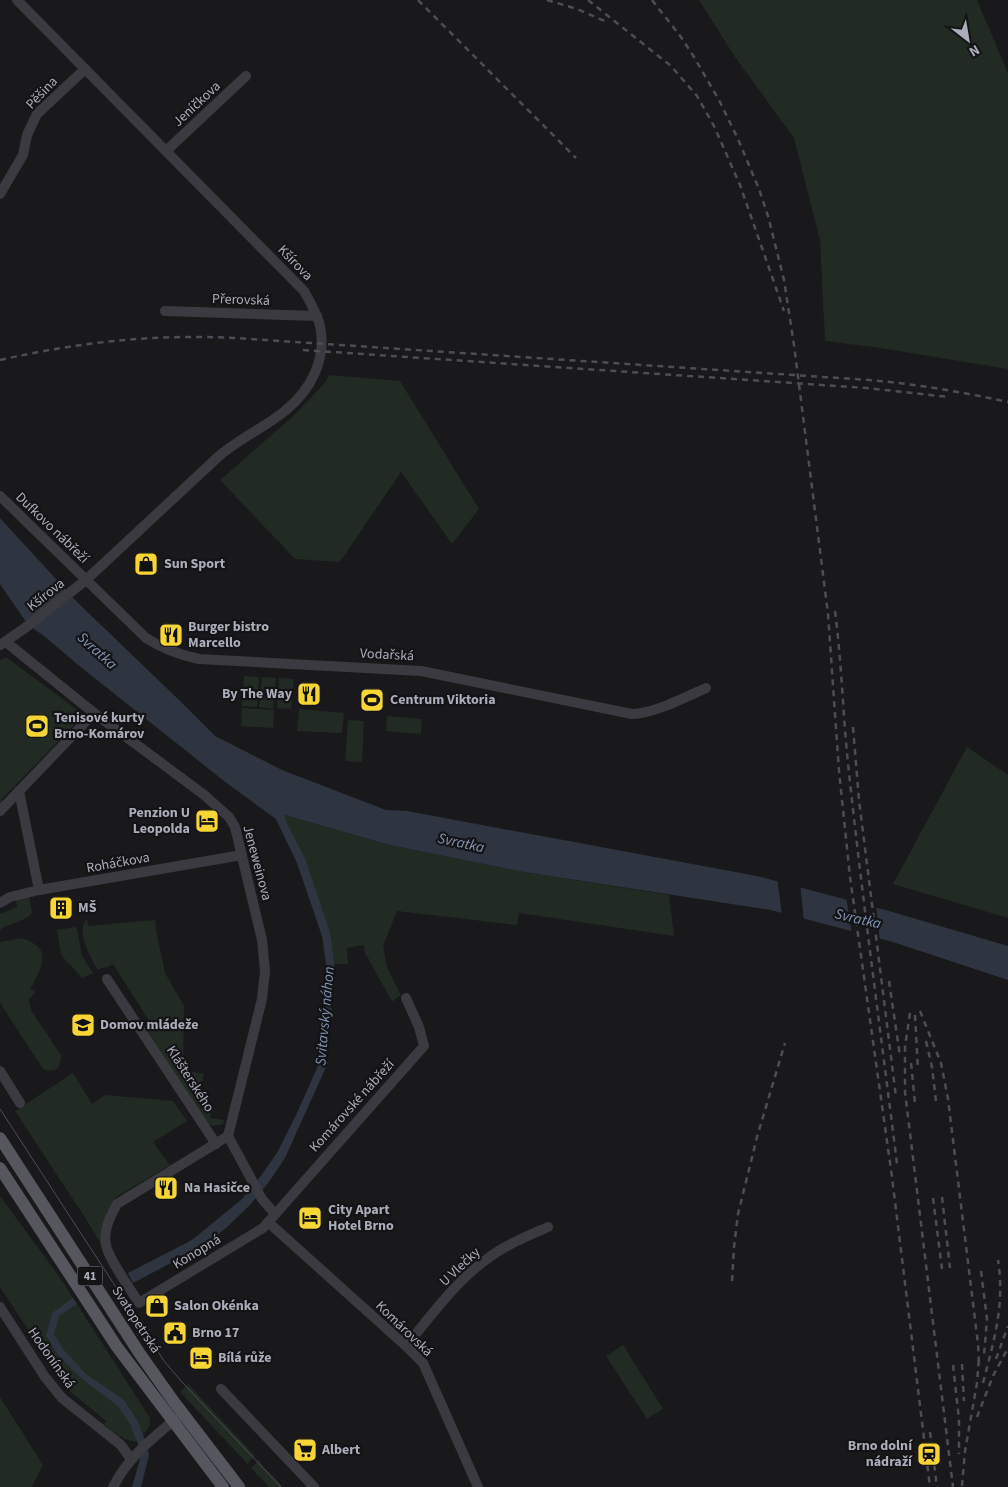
<svg xmlns="http://www.w3.org/2000/svg" width="1008" height="1487" viewBox="0 0 1008 1487" font-family="'Source Sans 3',sans-serif">
	<style>
		.green { fill: #212a23 }
		.water { fill: #2e3540 }
		.pier { fill: #19191b }
		.lines { fill: none; stroke-linecap: round; stroke-linejoin: round }
		.minor { stroke: #3a3a40; stroke-width: 10 }
		.major { stroke: #56565f; stroke-width: 12 }
		.tram { stroke: #4d4d55; stroke-width: 1 }
		.rail { stroke: #4d4d55; stroke-width: 2.5; stroke-dasharray: 6 5; stroke-linecap: butt }
		.labels { text-anchor: middle; dominant-baseline: central; stroke-width: 4.5; stroke-linejoin: round; paint-order: stroke }
		.shield { fill: #141416; stroke: #7e7f8a; stroke-width: 1 }
		.shield-label { font-size: 12px; font-weight: bold; fill: #abadbb }
		.street-label { font-size: 14px; fill: #abadbb; stroke: #141416 }
		.poi-label { font-size: 14px; font-weight: bold; fill: #abadbb; stroke: #141416; text-anchor: start }
		.water-label { font-size: 15px; font-style: italic; fill: #8295b7; stroke: #141416 }
	</style>
	<rect width="100%" height="100%" fill="#19191b"/>
	<g class="green">
		<polygon points="699,0 977,0 1008,73 1008,369 881,348 825,341 820,240 794,138 735,57"/>
		<polygon points="329,375 400,381 479,509 452,544 401,472 340,562 295,559 220,480 291,418 324,384"/>
		<polygon points="6,657 83,714 83,716 1,800 5,803 0,808 0,660"/>
		<polygon points="244,676 259,677 257,707 242,706"/>
		<polygon points="262,677 276,678 273,709 259,707"/>
		<polygon points="279,678 294,679 291,709 277,708"/>
		<polygon points="242,708 274,710 273,728 241,726"/>
		<polygon points="299,709 344,713 342,733 297,731"/>
		<polygon points="387,716 422,719 421,734 386,731"/>
		<polygon points="348,720 364,721 362,762 345,761"/>
		<polygon points="967,747 1008,775 1008,918 893,884"/>
		<polygon points="283,815 390,845 524,872 669,895 674,936 519,913 517,925 397,911 383,946 387,967 401,995 394,1000 394,1002 390,998 367,956 365,955 364,945 347,948 348,964 334,964 331,935"/>
		<path d="M29,897L32,912C28,921 9,923 0,930V914L17,907L16,901L19,899Z"/>
		<path d="M87,919L88,926L155,920L157,935L165,973L184,1006L183,1070L204,1074L200,1091L202,1092L201,1106L205,1107L204,1112L211,1113L210,1118L224,1120L223,1124L214,1126L207,1124L148,1031L146,1024L148,1019L113,964L106,968L104,967L98,970C91,960 75,929 87,919Z"/>
		<polygon points="75,927 77,929 82,956 93,973 82,978 61,955 57,930"/>
		<path d="M22,938C55,949 41,967 30,990H34L35,992L29,1000L31,1010L61,1055C61,1069 56,1073 43,1069L0,1003V942Z"/>
		<polygon points="73,1073 92,1104 105,1095 173,1101 187,1121 153,1142 170,1165 116,1197 108,1226 111,1260 84,1216 15,1111"/>
		<path d="M0,1196L61,1279L150,1418C151,1430 143,1434 135,1442L124,1439L121,1436L120,1437L104,1424L106,1421L66,1388L0,1287Z"/>
		<polygon points="623,1345 663,1409 647,1419 606,1356"/>
		<polygon points="188,1384 255,1456 247,1464 243,1459 180,1392"/>
		<polygon points="0,1397 43,1465 32,1487 0,1487"/>
		<polygon points="259,1460 263,1466 283,1487 269,1487 251,1468"/>
	</g>
	<g class="water">
		<polygon points="0,518 77,602 179,700 215,736 282,770 386,810 407,811 757,876 889,911 1008,946 1008,980 893,942 771,910 524,872 390,845 284,815 287,824 305,858 331,935 335,972 326,1067 285,1158 269,1182 250,1205 226,1228 203,1246 133,1283 128,1273 192,1240 242,1199 260,1177 277,1153 296,1115 318,1066 327,971 322,936 297,863 276,819 224,781 77,664 43,635 35,630 24,619 0,584"/>
		<polygon points="73,1298 77,1304 59,1316 54,1334 63,1349 86,1374 124,1400 138,1422 145,1440 149,1455 141,1487 132,1487 140,1459 138,1444 130,1424 118,1406 82,1379 58,1355 46,1336 52,1313"/>
	</g>
	<g class="pier">
		<polygon points="777,878 800,884 804,921 782,915"/>
		<polygon points="846,897 876,905 880,942 852,934"/>
	</g>
	<g class="lines">
		<g class="minor">
			<polyline points="166,151 246,76"/>
			<polyline points="0,194 23,155 27,135 37,114 85,69"/>
			<polyline points="165,311 317,316"/>
			<path d="M0,496L146,638C163,649 180,655 199,659L421,671L632,714C653,714 686,697 706,688"/>
			<polyline points="6,642 94,713 203,794 229,817 235,827 262,940 265,971 262,999 228,1136 262,1199 275,1214"/>
			<path d="M0,645L25,628L86,580L219,456C240,438 266,427 286,410C311,390 327,358 320,326C317,313 310,302 304,291L17,0"/>
			<polyline points="19,791 39,890"/>
			<polyline points="0,811 94,713"/>
			<polyline points="0,903 10,897 39,890 242,855"/>
			<polyline points="107,979 216,1144"/>
			<polyline points="0,1071 20,1103"/>
			<path d="M228,1136L117,1204C110,1217 103,1230 106,1245C108,1258 131,1290 139,1303L263,1228L424,1046L419,1027L406,998"/>
			<polyline points="268,1222 406,1346 423,1363 478,1487"/>
			<polyline points="0,1307 45,1377 62,1398 121,1445 131,1459"/>
			<path d="M406,1346C431,1316 455,1282 487,1259C505,1245 528,1236 548,1227"/>
			<polyline points="221,1389 314,1487"/>
			<path d="M113,1487C129,1456 152,1439 178,1417"/>
		</g>
		<g class="major">
			<polyline points="0,1138 140,1354 174,1402 239,1487"/>
			<polyline points="0,1168 117,1347 223,1487"/>
		</g>
		<polyline class="tram" points="0,1109 164,1361 182,1382 281,1487"/>
		<g class="rail">
			<polyline points="418,0 576,158"/>
			<polyline points="547,0 577,9 607,22"/>
			<polyline points="588,0 671,66 697,96 714,126 740,185 784,311"/>
			<polyline points="652,0 681,37 694,57 719,100 738,139 759,189 768,216 784,280 794,345 828,614 839,771 850,877 892,1177 930,1487"/>
			<polyline points="303,350 867,388 949,397"/>
			<path d="M0,360C80,342 152,334 235,338L869,380C916,384 962,392 1008,402"/>
			<path d="M835,611C842,665 843,719 849,773C863,904 881,1034 897,1164"/>
			<polyline points="853,727 859,800 896,1097"/>
			<polyline points="889,981 900,1056"/>
			<polyline points="920,1011 941,1063 948,1099 978,1344 979,1364"/>
			<polyline points="910,1013 905,1047 905,1092 953,1487"/>
			<polyline points="915,1015 918,1070"/>
			<polyline points="926,1041 932,1067 936,1101"/>
			<polyline points="911,1063 915,1103"/>
			<polyline points="942,1197 950,1268"/>
			<polyline points="933,1198 942,1269"/>
			<polyline points="981,1271 987,1319 984,1355"/>
			<polyline points="732,1281 734,1247 738,1214 757,1137 785,1043"/>
			<polyline points="996,1359 1008,1326"/>
			<polyline points="962,1364 964,1401"/>
			<polyline points="953,1365 959,1419 959,1454"/>
			<path d="M983,1383C994,1340 1005,1305 998,1260"/>
			<polyline points="977,1417 993,1376 1008,1348"/>
			<polyline points="930,1432 937,1487"/>
			<polyline points="962,1486 965,1451 977,1383 979,1358"/>
		</g>
	</g>
	<defs>
		<g id="shop-square" transform="scale(1.25)"><rect x="-9" y="-9" width="18" height="18" rx="4" fill="#f7d535" stroke="#141416"/><path d="M-5-2.5h2.3a2.7 3.5 0 0 1 5.4 0H5L5.5 6h-11ZM-1.5-2.5h3a1.5 2.3 0 0 0-3 0Z" fill="#111"/></g>
		<g id="restaurant-square" transform="scale(1.25)"><rect x="-9" y="-9" width="18" height="18" rx="4" fill="#f7d535" stroke="#141416"/><path d="M-5-6h1v4h1v-4h1v4h1v-4h1v5L-1.5 .5V6h-2V.5L-5-1ZM5-6V6H3V1.5H1.5Q1.5-4 5-6Z" fill="#111"/></g>
		<g id="stadium-square" transform="scale(1.25)"><rect x="-9" y="-9" width="18" height="18" rx="4" fill="#f7d535" stroke="#141416"/><path d="M0-5a6.5 5 0 1 0 0 10a6.5 5 0 1 0 0-10ZM-3.5-1.8h7v3.6h-7Z" fill="#111"/></g>
		<g id="hotel-square" transform="scale(1.25)"><rect x="-9" y="-9" width="18" height="18" rx="4" fill="#f7d535" stroke="#141416"/><path d="M-6-4.5h1.5V1H6V5H4.5V3h-9V5H-6ZM-4 0a1.8 1.8 0 1 1 3.6 0ZM.5 0V-2.5h3Q6-2.5 6 0Z" fill="#111"/></g>
		<g id="building-square" transform="scale(1.25)"><rect x="-9" y="-9" width="18" height="18" rx="4" fill="#f7d535" stroke="#141416"/><path d="M-4-6H4V6H1V3H-1V6H-4ZM-2.5-4.3h1.7v1.8h-1.7ZM.8-4.3h1.7v1.8H.8ZM-2.5-1h1.7V.8h-1.7ZM.8-1h1.7V.8H.8Z" fill="#111"/></g>
		<g id="university-square" transform="scale(1.25)"><rect x="-9" y="-9" width="18" height="18" rx="4" fill="#f7d535" stroke="#141416"/><path d="M0-5L7-2L0 1L-7-2ZM-4 1L0 2.5L4 1V4Q0 6-4 4Z" fill="#111"/></g>
		<g id="civic-square" transform="scale(1.25)"><rect x="-9" y="-9" width="18" height="18" rx="4" fill="#f7d535" stroke="#141416"/><path d="M-.6-6.5H3V-4.5H.6V-3L4-1V1h2V6H-6V1h2V-1L-.6-3ZM-1.2 2.5V6h2.4V2.5Z" fill="#111"/></g>
		<g id="supermarket-square" transform="scale(1.25)"><rect x="-9" y="-9" width="18" height="18" rx="4" fill="#f7d535" stroke="#141416"/><path d="M-6-5.5h2.5l.6 2H6L4.5 2H-2.5L-4.4-4H-6ZM-1.5 3.2a1.3 1.3 0 1 0 .1 0ZM3 3.2a1.3 1.3 0 1 0 .1 0Z" fill="#111"/></g>
		<g id="station-square" transform="scale(1.25)"><rect x="-9" y="-9" width="18" height="18" rx="4" fill="#f7d535" stroke="#141416"/><path d="M-3-6H3Q5-6 5-4V2Q5 4 3 4L4.5 6H3L1.5 4h-3L-3 6H-4.5L-3 4Q-5 4-5 2V-4Q-5-6-3-6ZM-3.5-4v3h7v-3ZM-3.5 1v1.5H-2V1ZM2 1v1.5H3.5V1Z" fill="#111"/></g>
	</defs>
	<g fill-rule="evenodd">
		<use href="#shop-square" x="146" y="564"/>
		<use href="#restaurant-square" x="171" y="635"/>
		<use href="#restaurant-square" x="309" y="694"/>
		<use href="#stadium-square" x="372" y="700"/>
		<use href="#stadium-square" x="37" y="726"/>
		<use href="#hotel-square" x="207" y="821"/>
		<use href="#building-square" x="61" y="908"/>
		<use href="#university-square" x="83" y="1025"/>
		<use href="#restaurant-square" x="166" y="1188"/>
		<use href="#hotel-square" x="310" y="1218"/>
		<use href="#shop-square" x="157" y="1306"/>
		<use href="#civic-square" x="175" y="1333"/>
		<use href="#hotel-square" x="201" y="1358"/>
		<use href="#supermarket-square" x="305" y="1450"/>
		<use href="#station-square" x="929" y="1454"/>
	</g>
	<g class="labels">
		<rect class="shield" x="77.5" y="1266.5" width="25" height="19" rx="4"/>
		<g class="shield-label">
			<text x="90" y="1276">41</text>
		</g>
		<g class="street-label">
			<text transform="translate(42 93) rotate(-46)">Pěšina</text>
			<text transform="translate(197 104) rotate(-43)">Jeníčkova</text>
			<text transform="translate(295 263) rotate(46)">Kšírova</text>
			<text transform="translate(241 300) rotate(2)">Přerovská</text>
			<text transform="translate(52 528) rotate(44)">Dufkovo nábřeží</text>
			<text transform="translate(46 595) rotate(-38)">Kšírova</text>
			<text transform="translate(387 655) rotate(3)">Vodařská</text>
			<text transform="translate(118 863) rotate(-10)">Roháčkova</text>
			<text transform="translate(257 863) rotate(75)">Jeneweinova</text>
			<text transform="translate(190 1079) rotate(57)">Klášterského</text>
			<text transform="translate(352 1106) rotate(-48)">Komárovské nábřeží</text>
			<text transform="translate(197 1252) rotate(-31)">Konopná</text>
			<text transform="translate(460 1267) rotate(-43)">U Vlečky</text>
			<text transform="translate(136 1320) rotate(57)">Svatopetrská</text>
			<text transform="translate(404 1329) rotate(44)">Komárovská</text>
			<text transform="translate(51 1358) rotate(55)">Hodonínská</text>
		</g>
		<g class="poi-label">
			<text x="164" y="564">Sun Sport</text>
			<text x="188" y="627">Burger bistro<tspan x="188" dy="16">Marcello</tspan></text>
			<text x="292" y="694" text-anchor="end">By The Way</text>
			<text x="390" y="700">Centrum Viktoria</text>
			<text x="54" y="718">Tenisové kurty<tspan x="54" dy="16">Brno-Komárov</tspan></text>
			<text x="190" y="813" text-anchor="end">Penzion U<tspan x="190" dy="16">Leopolda</tspan></text>
			<text x="78" y="908">MŠ</text>
			<text x="100" y="1025">Domov mládeže</text>
			<text x="184" y="1188">Na Hasičce</text>
			<text x="328" y="1210">City Apart<tspan x="328" dy="16">Hotel Brno</tspan></text>
			<text x="174" y="1306">Salon Okénka</text>
			<text x="192" y="1333">Brno 17</text>
			<text x="218" y="1358">Bílá růže</text>
			<text x="912" y="1446" text-anchor="end">Brno dolní<tspan x="912" dy="16">nádraží</tspan></text>
			<text x="322" y="1450">Albert</text>
		</g>
		<g class="water-label">
			<text transform="translate(97 651) rotate(42)">Svratka</text>
			<text transform="translate(461 843) rotate(12)">Svratka</text>
			<text transform="translate(858 919) rotate(13)">Svratka</text>
			<text transform="translate(325 1016) rotate(-85)">Svitavský náhon</text>
		</g>
	</g>
	<g transform="translate(968 40) rotate(149)" stroke="#141416" stroke-width="4" paint-order="stroke">
	<path d="M0-4L9 19L0 12L-9 19Z" fill="#abadbb"/>
	<text y="-8" font-size="14" font-weight="bold" text-anchor="middle" fill="#abadbb">N</text>
	</g>
</svg>
